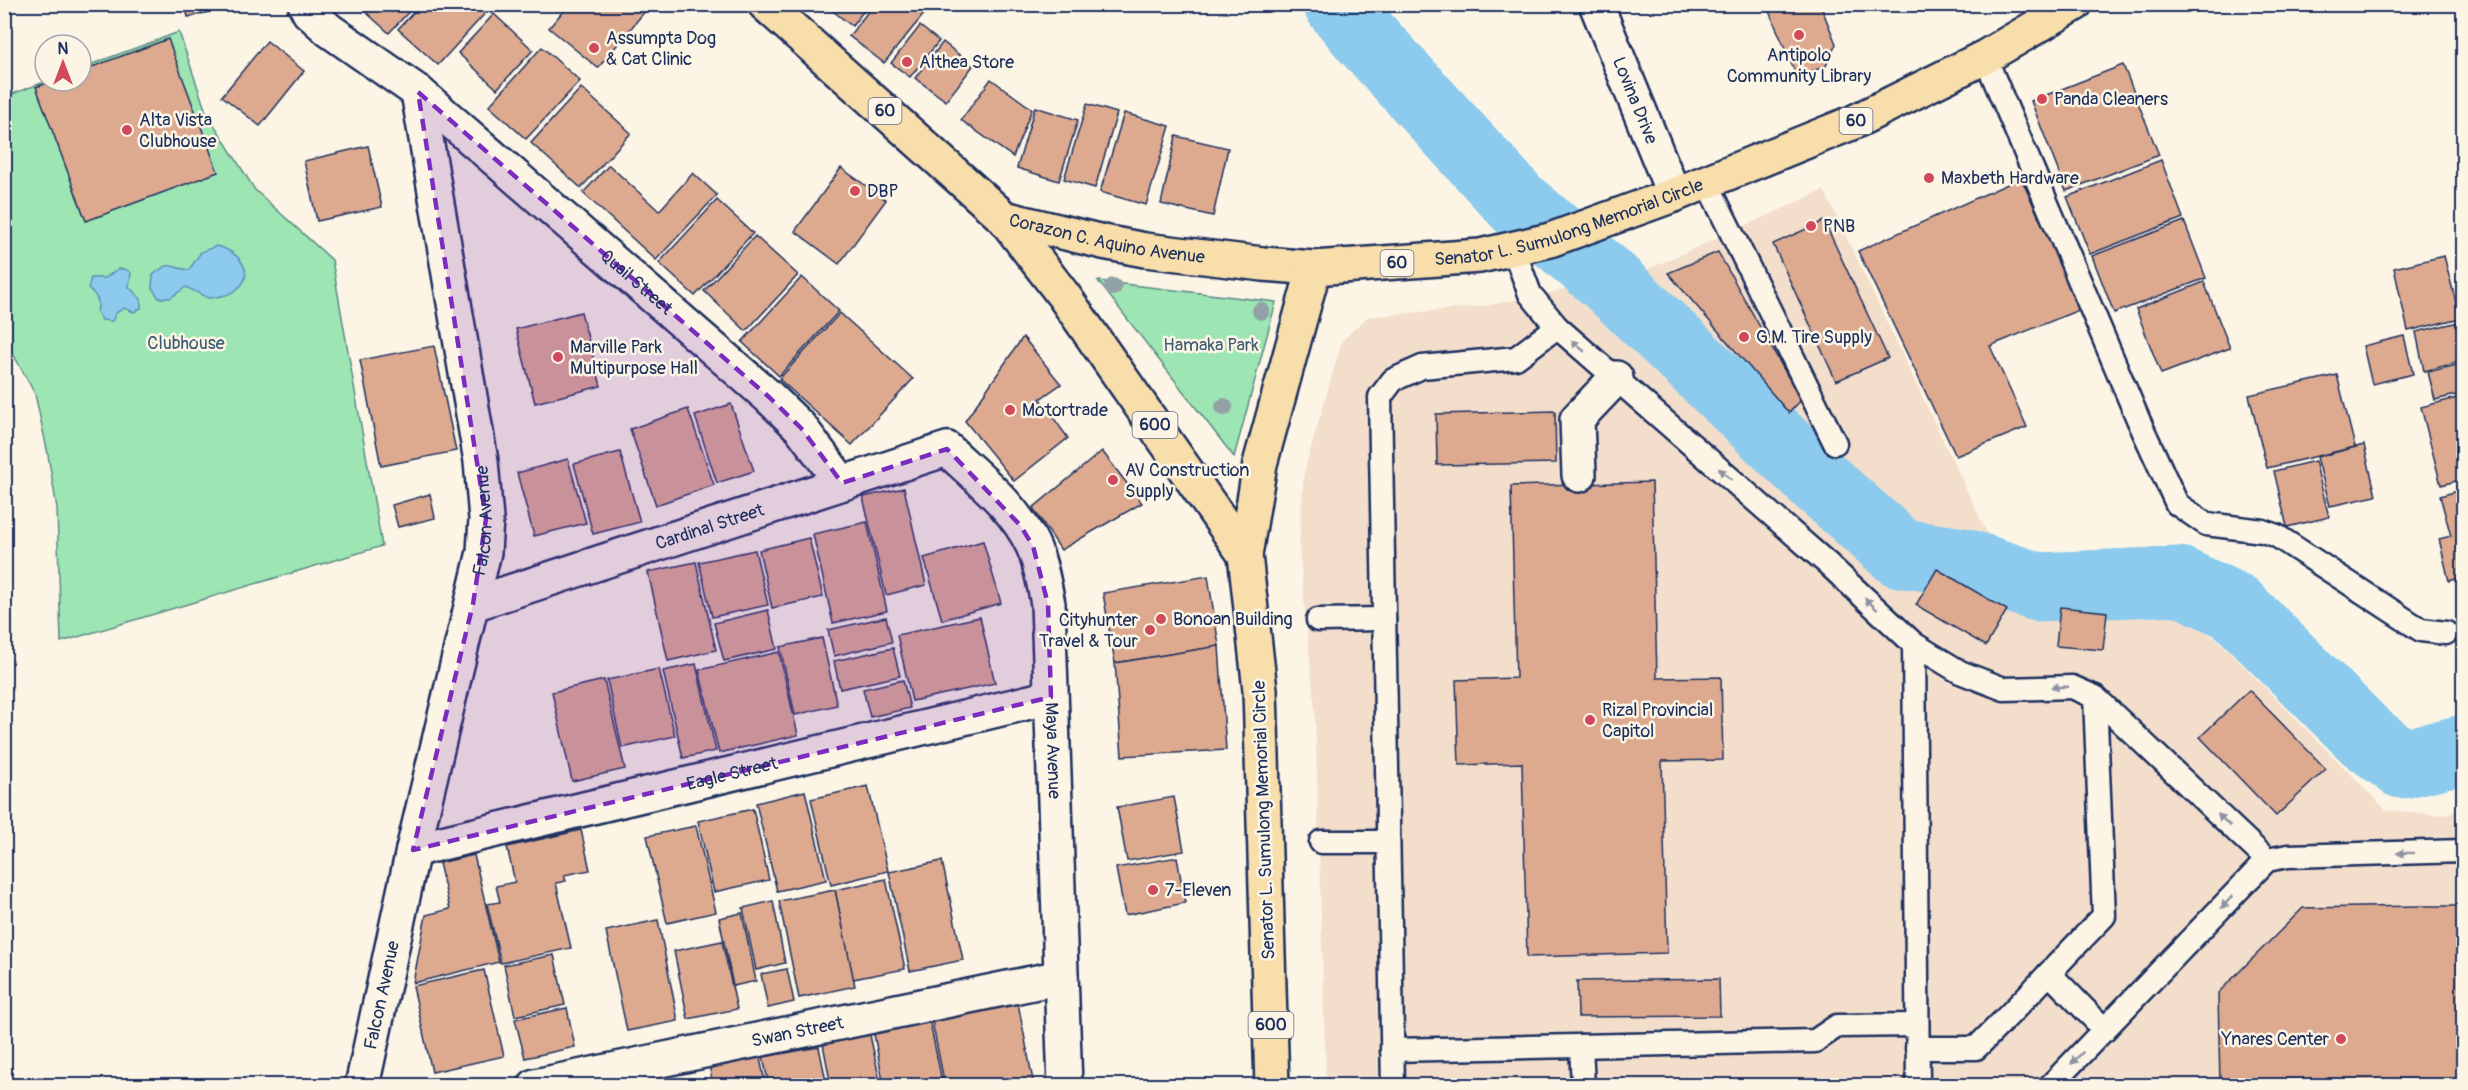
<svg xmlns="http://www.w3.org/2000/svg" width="2468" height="1090" viewBox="0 0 2468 1090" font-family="Pangolin,sans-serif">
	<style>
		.built { fill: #f3decc }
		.green { fill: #9de5b3; stroke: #5c8a88; stroke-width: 1.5 }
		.water { fill: #8ccbed; stroke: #5f8db4; stroke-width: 1.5 }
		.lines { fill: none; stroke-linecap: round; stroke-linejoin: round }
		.river { stroke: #8ccbed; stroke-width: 69 }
		.building { fill: #ddaa90; stroke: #1b2f5e; stroke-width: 1.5 }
		.service-casing { stroke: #1b2f5e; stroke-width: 27 }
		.pedestrian-casing { stroke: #1b2f5e; stroke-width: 38 }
		.minor-casing { stroke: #1b2f5e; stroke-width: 38 }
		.primary-casing { stroke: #1b2f5e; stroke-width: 38 }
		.service { stroke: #fcf5e5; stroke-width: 22 }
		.pedestrian { stroke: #fcf5e5; stroke-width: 33 }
		.minor { stroke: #fcf5e5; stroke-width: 33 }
		.primary { stroke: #f8deab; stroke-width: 33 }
		.tree { fill: #92a1a6 }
		.oneway { fill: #8c92a2 }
		.marked { fill: #7b2cbf; fill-opacity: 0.2; stroke: #7b2cbf; stroke-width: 4.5; stroke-dasharray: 12 8; stroke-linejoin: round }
		.poi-dot { fill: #d1495b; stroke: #fcf5e5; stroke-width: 2 }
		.labels { text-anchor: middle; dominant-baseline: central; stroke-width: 5; stroke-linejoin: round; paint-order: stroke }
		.shield { fill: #fcf5e5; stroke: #5e6a86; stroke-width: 1.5 }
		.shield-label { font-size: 16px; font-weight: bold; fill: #1b2f5e }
		.poi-label { font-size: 18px; fill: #1b2f5e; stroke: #fcf5e5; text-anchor: start }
		.street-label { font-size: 18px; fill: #1b2f5e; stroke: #fcf5e5 }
		.park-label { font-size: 18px; fill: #3c5c73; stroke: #fcf5e5 }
	</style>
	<rect width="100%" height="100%" fill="#fcf5e5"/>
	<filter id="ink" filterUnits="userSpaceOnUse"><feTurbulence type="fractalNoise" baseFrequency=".0167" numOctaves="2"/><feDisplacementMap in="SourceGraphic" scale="12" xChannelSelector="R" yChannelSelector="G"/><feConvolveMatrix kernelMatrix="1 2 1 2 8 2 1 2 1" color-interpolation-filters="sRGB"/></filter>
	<g filter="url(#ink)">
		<g class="built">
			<polygon points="1824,190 2002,564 1890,524 1635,275"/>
			<polygon points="1587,282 1881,553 1900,562 1937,566 2016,597 2104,607 2175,610 2217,639 2386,810 2442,815 2463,809 2463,1085 1326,1086 1315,712 1299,548 1304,472 1342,341 1367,317 1485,306 1550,293"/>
		</g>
		<g class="green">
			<polygon points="179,32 206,112 255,190 332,260 382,546 61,642 57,508 47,449 35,394 5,339 4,97 47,81 81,81 81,68"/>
			<polygon points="1098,281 1276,302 1234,457"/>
		</g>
		<g class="water">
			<path d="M216,246C236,249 259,273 236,290C228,296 217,297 208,298L186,287L170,298H159L152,288L153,275C172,259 169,268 189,270L201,252Z"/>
			<path d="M118,269H125L131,273L129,287L141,299V308L134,312L124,308L116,313L112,321L102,320L97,312C100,301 97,295 88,289L91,278H105Z"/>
		</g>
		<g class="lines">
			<polyline class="river" points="1338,4 1367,39 1518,204 1606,278 1822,484 1900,553 1962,562 2038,587 2179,581 2235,607 2366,737 2402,764 2464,749"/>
		</g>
		<g class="building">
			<polygon points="185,4 242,4 188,17"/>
			<polygon points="357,4 416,4 389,33"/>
			<polygon points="421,4 484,4 489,9 438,65 398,29"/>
			<polygon points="569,4 651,4 598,68 549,28"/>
			<polygon points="824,4 869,4 852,26"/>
			<polygon points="874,4 912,4 924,14 884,63 849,36"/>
			<polygon points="1766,4 1820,4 1836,44 1826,66 1797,77"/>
			<polygon points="494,14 533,50 497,89 458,53"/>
			<polygon points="920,26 939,41 910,77 891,63"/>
			<polygon points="168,39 218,172 86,221 36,87 54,81 81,81 81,71"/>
			<polygon points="267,41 304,71 260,126 222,96"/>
			<polygon points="943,42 973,66 946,101 915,78"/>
			<polygon points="542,47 580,81 526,139 489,106"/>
			<polygon points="2123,65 2159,155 2066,191 2031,101"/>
			<polygon points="991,79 1032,109 1013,157 961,120"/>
			<polygon points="581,88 631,133 581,188 531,143"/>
			<polygon points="1087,104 1117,113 1095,188 1064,179"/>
			<polygon points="1035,107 1078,120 1059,181 1017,168"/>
			<polygon points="1124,113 1170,126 1146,205 1100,192"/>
			<polygon points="1176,136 1228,148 1213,216 1161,204"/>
			<polygon points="368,146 382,207 317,221 304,161"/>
			<polygon points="2161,160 2183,218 2090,254 2067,197"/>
			<polygon points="609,165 659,211 693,173 717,195 656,260 583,193"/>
			<polygon points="841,168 886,200 839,264 795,231"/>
			<polygon points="2021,178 2081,309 1990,346 2027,427 1956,456 1858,251"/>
			<polygon points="717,200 753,233 695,296 659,263"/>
			<polygon points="1824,221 1888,358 1836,381 1773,244"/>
			<polygon points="2184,221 2206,278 2114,313 2092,256"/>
			<polygon points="755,236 798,275 746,331 704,291"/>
			<polygon points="1718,252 1801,400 1789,413 1668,273"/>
			<polygon points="2444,256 2460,318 2408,331 2394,268"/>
			<polygon points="802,277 839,311 779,376 742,342"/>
			<polygon points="2204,282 2230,348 2161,374 2136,309"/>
			<polygon points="581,312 601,386 535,403 516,329"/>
			<polygon points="840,313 913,379 852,445 779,379"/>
			<polygon points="2459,322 2464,342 2464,361 2424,371 2416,332"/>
			<polygon points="2404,336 2413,374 2372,384 2363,346"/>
			<polygon points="1023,337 1061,384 1040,399 1068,438 1014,481 965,421"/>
			<polygon points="434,346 456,451 381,466 360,360"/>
			<polygon points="2461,364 2464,393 2435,400 2428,372"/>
			<polygon points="2337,375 2355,447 2267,468 2249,395"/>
			<polygon points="2457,398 2464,425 2464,479 2441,485 2421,407"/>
			<polygon points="731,404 754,471 717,483 695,416"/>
			<polygon points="688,409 714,485 656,505 630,429"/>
			<polygon points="1555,411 1556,463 1437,465 1436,414"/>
			<polygon points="2364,445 2376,496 2330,506 2317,457"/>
			<polygon points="1102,451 1142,503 1061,550 1033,508"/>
			<polygon points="620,452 640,522 593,534 574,464"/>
			<polygon points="568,459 586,523 534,536 517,473"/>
			<polygon points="2315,461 2329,517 2287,527 2274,471"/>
			<polygon points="1652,482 1657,678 1721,677 1723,760 1662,761 1667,953 1527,957 1522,763 1459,765 1456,680 1516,678 1511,486"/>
			<polygon points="904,488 926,585 886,595 863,497"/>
			<polygon points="2464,489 2464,583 2462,577 2449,581 2439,539 2451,536 2440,496"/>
			<polygon points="430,494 435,518 398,527 392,505"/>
			<polygon points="867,522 887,611 833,623 813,534"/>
			<polygon points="809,538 823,597 772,608 759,550"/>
			<polygon points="983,541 1001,603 942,620 924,558"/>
			<polygon points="755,550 768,605 712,617 699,562"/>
			<polygon points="696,562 716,650 668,661 648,572"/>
			<polygon points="1937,569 2007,610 1986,646 1916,605"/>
			<polygon points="1208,576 1219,646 1115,663 1103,593"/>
			<polygon points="2060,607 2107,612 2103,650 2056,646"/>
			<polygon points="768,610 777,649 724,661 714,623"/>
			<polygon points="886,617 892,642 834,656 828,630"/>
			<polygon points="980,617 995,683 912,701 897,635"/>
			<polygon points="822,638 837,705 795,715 780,647"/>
			<polygon points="1219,646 1226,750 1122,756 1115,663"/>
			<polygon points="893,648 900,676 840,689 834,661"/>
			<polygon points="779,652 798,735 719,753 699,670"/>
			<polygon points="696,664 716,751 683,758 663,671"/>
			<polygon points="659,669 675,736 622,748 607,680"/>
			<polygon points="604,680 625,769 572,781 552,692"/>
			<polygon points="903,680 910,708 870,717 863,689"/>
			<polygon points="2249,690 2326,769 2276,816 2200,737"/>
			<polygon points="868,786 888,871 831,885 811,799"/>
			<polygon points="805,791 826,880 777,891 756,803"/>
			<polygon points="1174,797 1184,851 1127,861 1117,807"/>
			<polygon points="753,809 769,880 714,892 698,821"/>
			<polygon points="696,826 716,912 667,923 647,836"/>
			<polygon points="581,830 590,870 564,875 566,881 556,883 571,948 501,963 487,904 500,902 496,886 515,882 507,847"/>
			<polygon points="474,855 499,962 413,983 426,915 450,909 439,863"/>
			<polygon points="1177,857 1185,903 1125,915 1116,868"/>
			<polygon points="942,861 963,960 910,971 889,872"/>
			<polygon points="886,879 905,969 853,979 835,890"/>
			<polygon points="835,890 855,986 799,998 779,901"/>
			<polygon points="773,901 785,963 756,970 743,908"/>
			<polygon points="2420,906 2464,906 2464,1086 2220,1086 2218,993 2303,908"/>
			<polygon points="742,913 756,981 733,986 719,918"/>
			<polygon points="658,920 678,1021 627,1031 606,931"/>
			<polygon points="722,941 737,1009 688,1019 674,951"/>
			<polygon points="554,955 565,1005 515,1016 504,965"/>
			<polygon points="787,969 794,1002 768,1008 761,974"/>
			<polygon points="484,970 504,1056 432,1072 413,986"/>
			<polygon points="1719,979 1720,1016 1578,1017 1577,981"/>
			<polygon points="1017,998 1034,1086 945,1086 931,1016"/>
			<polygon points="567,1008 575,1047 525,1058 515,1019"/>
			<polygon points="929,1018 943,1086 884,1086 873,1029"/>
			<polygon points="870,1035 881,1086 831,1086 823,1044"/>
			<polygon points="819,1047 827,1086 769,1086 763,1057"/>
			<polygon points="759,1054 766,1086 713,1086 709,1064"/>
		</g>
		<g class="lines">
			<g class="service-casing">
				<g id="service">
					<polyline points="1985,57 2138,419 2177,504 2206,524 2263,531 2277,536 2421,630 2446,633"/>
					<polyline points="1707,183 1835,443"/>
					<polyline points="1513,248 1530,294 1557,327 1828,564 1914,644 1960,672 2004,689 2072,687 2095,697 2267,860"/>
					<polyline points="1318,620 1384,619"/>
					<polyline points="1914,644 1918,1086"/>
					<polyline points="1321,842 1388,842"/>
					<polyline points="2049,973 2105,1030"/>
					<polyline points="1581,1046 1583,1086"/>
					<path d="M1917,1048H1976C2020,1005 2061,960 2104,916L2095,697"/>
					<polyline points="1392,1050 1815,1041 1837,1026 1917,1025"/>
					<polyline points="1393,1086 1380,397 1393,380 1422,367 1516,358 1557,327"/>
					<polyline points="2050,1086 2267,860 2288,856 2464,851"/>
				</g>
			</g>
			<g class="pedestrian-casing">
				<polyline id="pedestrian" points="1579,475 1577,419 1616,378"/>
			</g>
			<g class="minor-casing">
				<g id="minor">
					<path id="s1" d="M305,4L309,12L329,30L418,92L769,397L801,428L842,483"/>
					<path id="s2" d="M1596,4L1674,195"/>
					<path id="s3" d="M473,604L947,449C978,478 1015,507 1033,546C1041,564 1044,584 1048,604L1065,1086"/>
					<path id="s4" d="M413,850L1051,697"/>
					<path id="s5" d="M362,1086L413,850L484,552L486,519L481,461L418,92"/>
					<path id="s6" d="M535,1086L1061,977"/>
				</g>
			</g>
			<g class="primary-casing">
				<g id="primary">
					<path id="s7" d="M765,4L1004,218L1103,242L1145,250L1263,264L1314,268L1480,256L1550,240L1674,195L1854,122L1985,57L2075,4"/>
					<polyline points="1004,218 1064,296 1245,555"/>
					<polyline points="1272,1086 1260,690 1245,555 1260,464 1314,268"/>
				</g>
			</g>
			<use href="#service" class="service"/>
			<use href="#pedestrian" class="pedestrian"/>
			<use href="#minor" class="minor"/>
			<use href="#primary" class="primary"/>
		</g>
		<g class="tree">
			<circle cx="1113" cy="287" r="9"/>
			<circle cx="1261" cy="311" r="9"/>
			<circle cx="1224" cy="407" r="9"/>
		</g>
		<defs><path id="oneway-solid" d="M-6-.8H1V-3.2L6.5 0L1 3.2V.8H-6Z" transform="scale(1.5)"/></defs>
		<g class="oneway">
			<use href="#oneway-solid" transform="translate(1578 346) rotate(-140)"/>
			<use href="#oneway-solid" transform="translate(1725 474) rotate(-139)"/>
			<use href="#oneway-solid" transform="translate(1871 604) rotate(-137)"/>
			<use href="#oneway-solid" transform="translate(2060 687) rotate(178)"/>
			<use href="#oneway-solid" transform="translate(2224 820) rotate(-136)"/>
			<use href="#oneway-solid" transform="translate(2405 853) rotate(179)"/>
			<use href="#oneway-solid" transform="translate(2227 902) rotate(133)"/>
			<use href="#oneway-solid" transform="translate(2077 1058) rotate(135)"/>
		</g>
	</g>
	<path class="marked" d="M418,92L769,397L801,428L842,483L947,449L1020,525L1033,546L1048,604L1051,697L413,850L473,604L486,519Z"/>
	<g class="poi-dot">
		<circle cx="1799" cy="35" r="6"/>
		<circle cx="594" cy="48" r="6"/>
		<circle cx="907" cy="62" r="6"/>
		<circle cx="2042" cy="99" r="6"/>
		<circle cx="127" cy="130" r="6"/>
		<circle cx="1929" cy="178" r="6"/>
		<circle cx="855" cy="191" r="6"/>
		<circle cx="1811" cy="226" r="6"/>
		<circle cx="1744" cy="337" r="6"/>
		<circle cx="558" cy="357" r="6"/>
		<circle cx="1010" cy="410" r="6"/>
		<circle cx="1113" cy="480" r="6"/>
		<circle cx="1161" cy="619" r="6"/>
		<circle cx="1150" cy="630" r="6"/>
		<circle cx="1590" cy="720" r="6"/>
		<circle cx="1153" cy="890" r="6"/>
		<circle cx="2341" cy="1039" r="6"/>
	</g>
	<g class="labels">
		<g class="shield">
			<rect x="868.5" y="98" width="33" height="26" rx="4.5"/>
			<rect x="1839.5" y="108" width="33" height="26" rx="4.5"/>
			<rect x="1380.5" y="250" width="33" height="26" rx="4.5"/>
			<rect x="1132.5" y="412" width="45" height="26" rx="4.5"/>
			<rect x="1248.5" y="1012" width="45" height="26" rx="4.5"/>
		</g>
		<g class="shield-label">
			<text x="885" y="111">60</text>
			<text x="1856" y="121">60</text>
			<text x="1397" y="263">60</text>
			<text x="1155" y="425">600</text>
			<text x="1271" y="1025">600</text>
		</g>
		<g class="poi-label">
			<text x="606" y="38">Assumpta Dog<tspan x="606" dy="21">&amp; Cat Clinic</tspan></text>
			<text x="1799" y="55" text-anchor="middle">Antipolo<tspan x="1799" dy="21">Community Library</tspan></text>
			<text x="919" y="62">Althea Store</text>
			<text x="2054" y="99">Panda Cleaners</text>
			<text x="139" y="120">Alta Vista<tspan x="139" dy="21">Clubhouse</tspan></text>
			<text x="1941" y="178">Maxbeth Hardware</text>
			<text x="867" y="191">DBP</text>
			<text x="1823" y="226">PNB</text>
			<text x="1756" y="337">G.M. Tire Supply</text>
			<text x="570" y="347">Marville Park<tspan x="570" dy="21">Multipurpose Hall</tspan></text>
			<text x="1022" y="410">Motortrade</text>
			<text x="1125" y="470">AV Construction<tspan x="1125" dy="21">Supply</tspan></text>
			<text x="1173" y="619">Bonoan Building</text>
			<text x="1138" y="620" text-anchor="end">Cityhunter<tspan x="1138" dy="21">Travel &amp; Tour</tspan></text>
			<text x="1602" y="710">Rizal Provincial<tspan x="1602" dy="21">Capitol</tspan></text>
			<text x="1165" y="890">7-Eleven</text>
			<text x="2329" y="1039" text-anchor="end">Ynares Center</text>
		</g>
		<g class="street-label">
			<text stroke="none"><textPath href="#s2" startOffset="104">Lovina Drive</textPath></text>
			<text stroke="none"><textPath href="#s7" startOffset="896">Senator L. Sumulong Memorial Circle</textPath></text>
			<text stroke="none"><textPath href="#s7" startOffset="426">Corazon C. Aquino Avenue</textPath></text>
			<text stroke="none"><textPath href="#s1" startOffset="434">Quail Street</textPath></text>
			<text stroke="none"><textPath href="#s5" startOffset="579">Falcon Avenue</textPath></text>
			<text stroke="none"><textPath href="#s3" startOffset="249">Cardinal Street</textPath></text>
			<text stroke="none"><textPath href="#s3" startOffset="836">Maya Avenue</textPath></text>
			<text stroke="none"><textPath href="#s4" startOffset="328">Eagle Street</textPath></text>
			<text transform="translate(1264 820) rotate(-92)">Senator L. Sumulong Memorial Circle</text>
			<text stroke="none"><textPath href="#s5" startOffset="93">Falcon Avenue</textPath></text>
			<text stroke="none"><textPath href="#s6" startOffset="268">Swan Street</textPath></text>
		</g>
		<g class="park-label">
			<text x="186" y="343">Clubhouse</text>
			<text x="1211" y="345">Hamaka Park</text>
		</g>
	</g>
	<rect width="2468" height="1090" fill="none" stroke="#fcf5e5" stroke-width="24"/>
	<rect x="12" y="12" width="2444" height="1066" fill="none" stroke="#1b2f5e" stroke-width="2" filter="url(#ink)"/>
	<g transform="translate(63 63)"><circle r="28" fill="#fcf5e5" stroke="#a2a6af" stroke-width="1.5"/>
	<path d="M0-4.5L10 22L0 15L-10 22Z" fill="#d1495b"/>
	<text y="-9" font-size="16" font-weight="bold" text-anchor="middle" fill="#1b2f5e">N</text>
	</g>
</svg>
